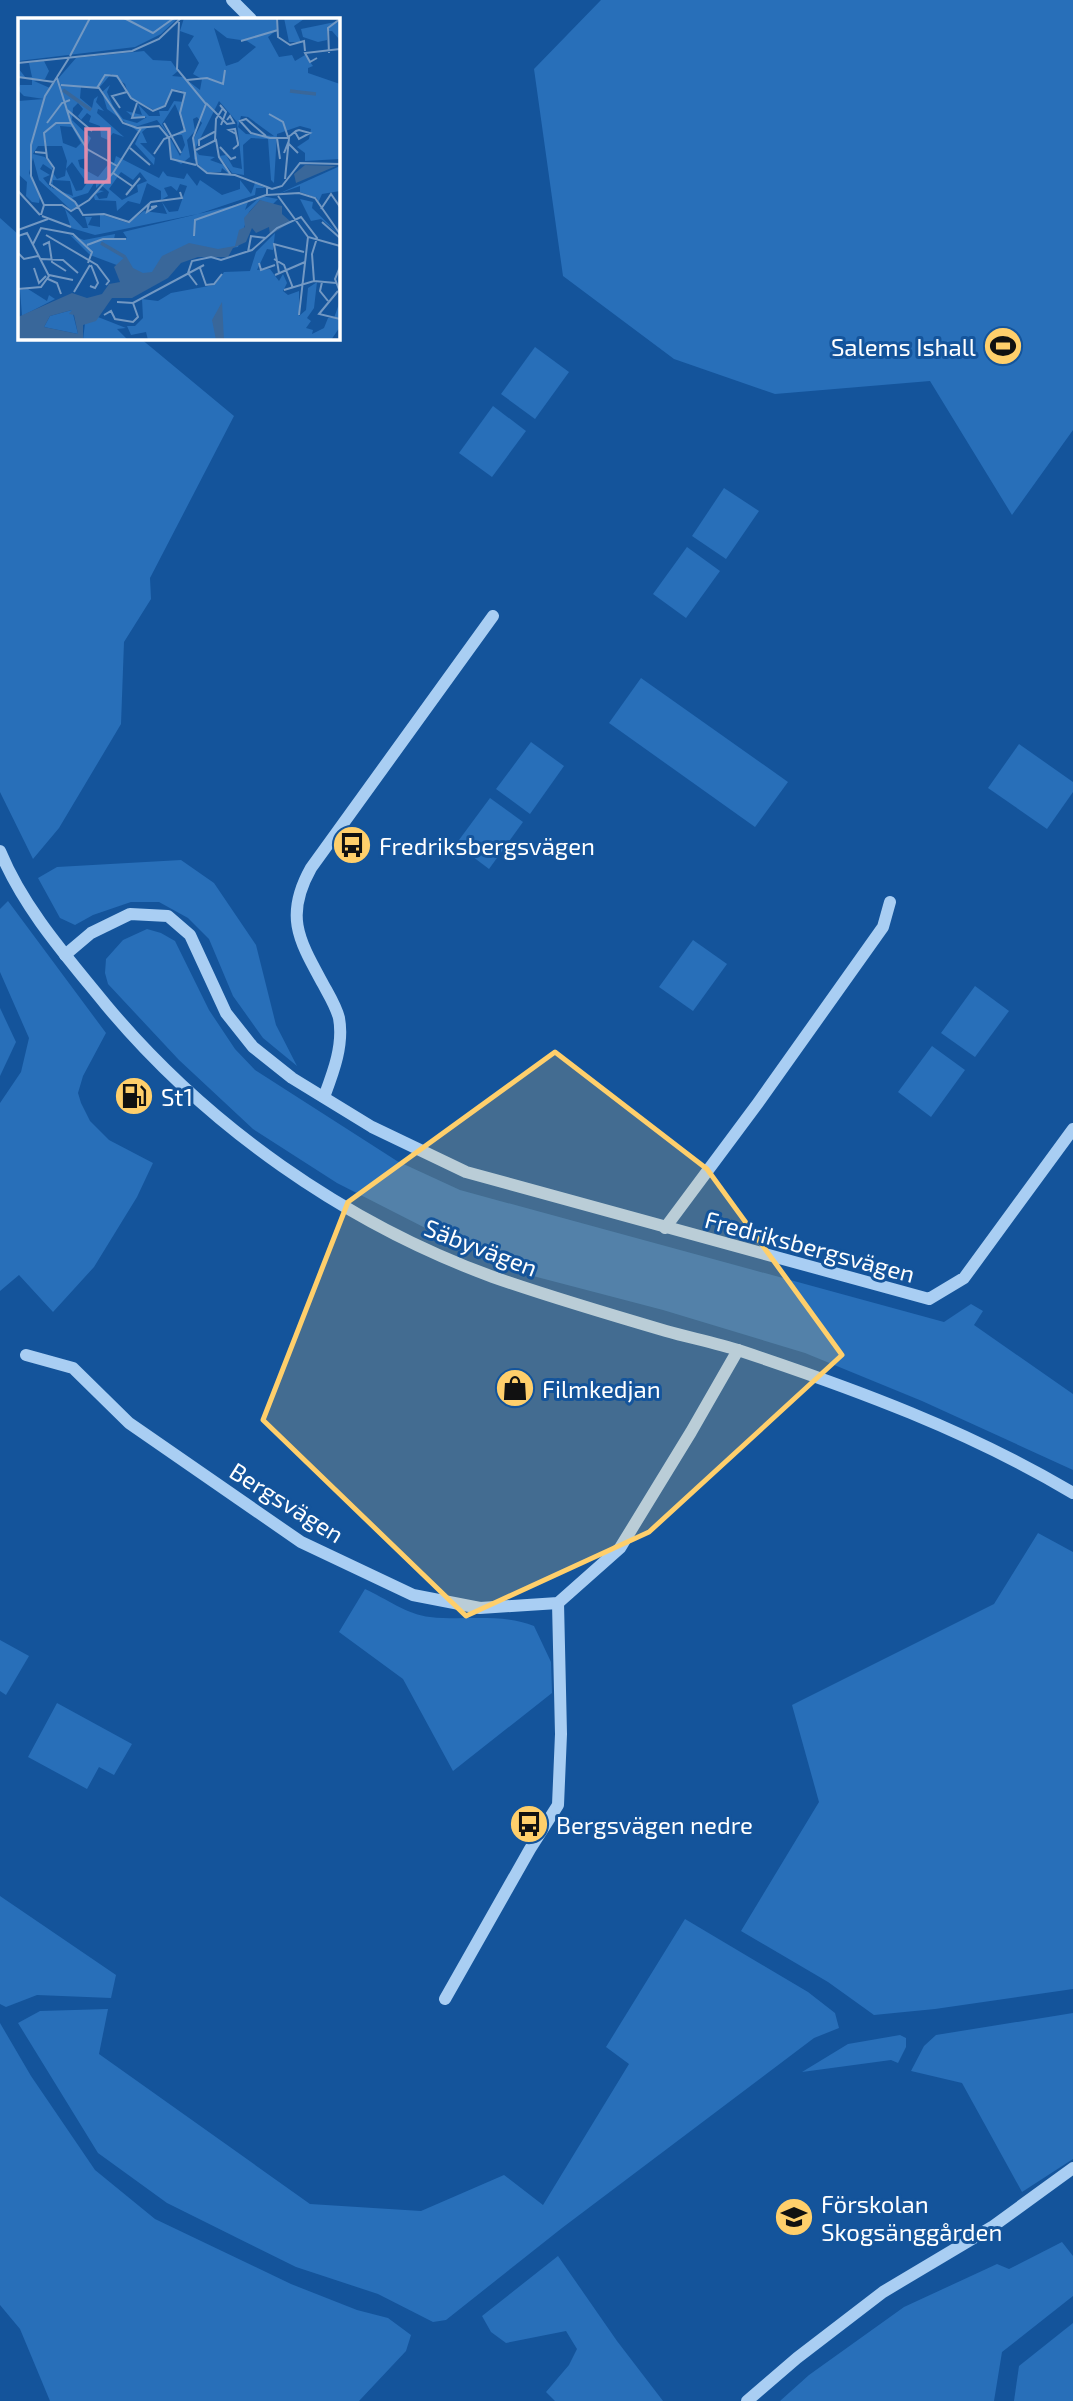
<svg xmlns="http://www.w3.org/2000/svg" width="1073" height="2401" viewBox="0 0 1073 2401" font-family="'Exo 2',sans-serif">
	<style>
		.green { fill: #286fb9 }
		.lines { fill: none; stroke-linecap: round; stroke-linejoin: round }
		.minor { stroke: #a9cef3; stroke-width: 12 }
		.marked { fill: #ffcf6b; fill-opacity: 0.2; stroke: #ffcf6b; stroke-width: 5; stroke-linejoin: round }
		.labels { text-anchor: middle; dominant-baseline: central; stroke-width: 6; stroke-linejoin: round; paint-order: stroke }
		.poi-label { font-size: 24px; fill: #fff; stroke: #14549b; text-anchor: start }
		.street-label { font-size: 24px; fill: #fff; stroke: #14549b }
		.inset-river { fill: none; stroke: #39679a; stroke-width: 3.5 }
		.inset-road { fill: none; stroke: #7298c3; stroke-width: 2 }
		.view { fill: #e08cad; fill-opacity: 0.15; stroke: #e08cad; stroke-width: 3.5 }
		.inset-edge { fill: none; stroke: #fff; stroke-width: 3.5 }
	</style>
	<rect width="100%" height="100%" fill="#14549b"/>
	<g class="green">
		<polygon points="601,0 1073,0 1073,430 1012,515 930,381 775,394 674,359 563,276 534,69"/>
		<polygon points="0,218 19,235 19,338 140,338 234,416 150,578 151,599 124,642 121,724 59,828 33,859 0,792"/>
		<polygon points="535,347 569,372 535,419 501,394"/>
		<polygon points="493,406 526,431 492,477 459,453"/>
		<polygon points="724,488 759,511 726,559 692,536"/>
		<polygon points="687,547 720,571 686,618 653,594"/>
		<polygon points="641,678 788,782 755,827 609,723"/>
		<polygon points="531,742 564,766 530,814 496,789"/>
		<polygon points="1019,744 1073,782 1073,792 1047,829 988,788"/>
		<polygon points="490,798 523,822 489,869 456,844"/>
		<polygon points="181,860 214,883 256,945 276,1025 297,1066 263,1038 233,996 209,939 188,918 159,902 131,902 93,915 75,925 60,918 38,878 57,867"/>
		<polygon points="8,901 106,1033 83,1076 78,1093 81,1103 90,1121 109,1140 153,1163 137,1197 94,1267 53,1312 19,1275 0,1291 0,1103 21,1072 29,1038 0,972 0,909"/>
		<polygon points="147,929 161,933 175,941 209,1010 235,1049 255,1070 397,1161 460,1190 944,1322 971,1304 983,1311 974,1325 1073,1394 1073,1470 922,1401 805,1353 663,1310 533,1276 443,1237 337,1183 253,1129 179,1060 108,984 105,973 106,959 123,940"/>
		<polygon points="693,940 727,964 693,1011 659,987"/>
		<polygon points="975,986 1009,1011 975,1057 941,1033"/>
		<polygon points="0,1008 16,1042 0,1076"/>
		<polygon points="932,1046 965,1070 931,1117 898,1092"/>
		<polygon points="1038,1533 1073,1552 1073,1989 935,2009 874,2015 828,1982 741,1931 819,1802 792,1705 994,1604"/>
		<path d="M365,1589C385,1598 408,1615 430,1617C463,1621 502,1613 534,1626L551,1662L552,1693L453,1771L403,1679L339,1632Z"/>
		<polygon points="0,1640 29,1656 6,1695 0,1691"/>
		<polygon points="57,1703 132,1744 114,1775 99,1767 87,1789 28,1757"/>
		<polygon points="0,1896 116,1975 111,1998 37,1995 6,2007 0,2004"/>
		<polygon points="685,1919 808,1992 835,2013 839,2028 814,2038 562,2228 446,2320 433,2322 378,2294 296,2267 167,2203 98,2153 18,2023 40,2011 108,2009 99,2054 310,2204 421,2211 504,2175 543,2205 629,2064 606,2047"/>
		<polygon points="1073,2013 1073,2159 1022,2192 962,2083 911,2071 924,2046 936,2035"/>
		<polygon points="0,2023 31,2076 95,2170 155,2219 291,2284 357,2310 388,2318 411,2335 406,2351 359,2401 50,2401 20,2329 0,2305"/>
		<polygon points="900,2035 906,2038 906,2047 898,2063 891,2060 802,2072 848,2044"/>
		<polygon points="1062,2242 1073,2256 1073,2296 1002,2352 994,2401 780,2401 809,2375 904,2307 997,2264 1009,2269"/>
		<polygon points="558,2256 617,2341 663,2401 555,2401 546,2392 569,2365 577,2349 566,2331 506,2343 491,2332 482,2316"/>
		<polygon points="1073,2323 1073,2401 1014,2401 1019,2366"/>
	</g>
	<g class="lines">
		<g class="minor">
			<polyline points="232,0 251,19"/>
			<path d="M0,851C24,909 67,957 106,1005C207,1126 345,1223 493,1277C550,1297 608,1314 666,1331C691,1338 716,1343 741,1351C855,1389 969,1431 1073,1493"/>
			<polyline points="65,955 91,933 130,914 168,916 190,935 226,1013 253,1047 292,1078 372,1127 466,1172 929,1299 964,1278 1073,1129"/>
			<path d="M324,1097C333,1073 344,1045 339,1018C336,1006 329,995 323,984C299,940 284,916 311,868L493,616"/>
			<polyline points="665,1228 758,1103 883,927 890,902"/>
			<polyline points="26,1355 73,1368 129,1423 301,1542 413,1595 480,1608 558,1603 620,1548 691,1432 738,1350"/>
			<polyline points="445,1999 530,1849 558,1805 561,1734 558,1603"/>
			<polyline points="747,2401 797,2358 883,2292 992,2227 1073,2168"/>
		</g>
	</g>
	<path class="marked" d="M555,1052L707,1169L842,1355L649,1532L466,1616L263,1420L348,1202Z"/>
	<defs>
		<g id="stadium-disc" transform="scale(2.0125)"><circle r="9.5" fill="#ffcf6b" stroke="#14549b"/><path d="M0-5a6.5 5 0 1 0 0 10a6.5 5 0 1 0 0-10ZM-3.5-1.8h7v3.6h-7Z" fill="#111"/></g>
		<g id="bus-disc" transform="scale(2.0125)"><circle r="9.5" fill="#ffcf6b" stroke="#14549b"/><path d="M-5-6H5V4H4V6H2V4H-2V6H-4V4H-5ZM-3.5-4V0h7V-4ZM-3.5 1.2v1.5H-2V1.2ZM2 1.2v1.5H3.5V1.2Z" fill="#111"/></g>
		<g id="fuel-disc" transform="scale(2.0125)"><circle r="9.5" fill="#ffcf6b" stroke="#14549b"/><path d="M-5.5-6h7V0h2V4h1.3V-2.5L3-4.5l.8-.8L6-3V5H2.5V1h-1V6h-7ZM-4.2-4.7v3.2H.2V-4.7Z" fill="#111"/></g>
		<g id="shop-disc" transform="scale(2.0125)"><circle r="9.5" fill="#ffcf6b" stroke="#14549b"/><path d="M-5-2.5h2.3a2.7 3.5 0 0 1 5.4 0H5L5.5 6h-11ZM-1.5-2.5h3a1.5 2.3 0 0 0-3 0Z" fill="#111"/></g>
		<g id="school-disc" transform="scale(2.0125)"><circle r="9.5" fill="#ffcf6b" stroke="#14549b"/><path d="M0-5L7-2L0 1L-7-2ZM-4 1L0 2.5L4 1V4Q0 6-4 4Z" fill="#111"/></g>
	</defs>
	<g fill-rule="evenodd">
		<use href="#stadium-disc" x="1003" y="346"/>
		<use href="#bus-disc" x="352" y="845"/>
		<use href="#fuel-disc" x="134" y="1096"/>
		<use href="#shop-disc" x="515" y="1388"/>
		<use href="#bus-disc" x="529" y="1824"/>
		<use href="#school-disc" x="794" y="2217"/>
	</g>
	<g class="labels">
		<g class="poi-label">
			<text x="976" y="346" text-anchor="end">Salems Ishall</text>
			<text x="379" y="845">Fredriksbergsvägen</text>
			<text x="161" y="1096">St1</text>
			<text x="542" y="1388">Filmkedjan</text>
			<text x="556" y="1824">Bergsvägen nedre</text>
			<text x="821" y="2203">Förskolan<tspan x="821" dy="28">Skogsänggården</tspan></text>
		</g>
		<g class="street-label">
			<text transform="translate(810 1246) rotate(15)">Fredriksbergsvägen</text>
			<text transform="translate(481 1247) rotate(21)">Säbyvägen</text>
			<text transform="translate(287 1502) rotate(32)">Bergsvägen</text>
		</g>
	</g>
	<g transform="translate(18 18)">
		<rect width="322" height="322" fill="#14549b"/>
		<path d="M0,0H160L143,16L117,29L0,43ZM166,0H259L260,11L250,19L261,39L274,37L277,43L287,37L295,48L290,50V55L322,66V141L287,143V135L279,129L291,121L293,111L282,108L259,116L256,165L260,169L253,162L250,121L233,120L225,127L226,157L214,155L201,138L208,137L215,149L224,151L219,104L201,83L177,131L181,137L197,139L192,142L206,147L211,156L204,150L203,154H188L180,146L177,132L179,144L176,141V120L184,105L179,99L175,101L177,113L169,122L172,139L163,146L153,140L152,120L162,138L167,127L164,117H157L167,110L157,86L144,106L152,119L139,102L117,109L131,108L124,114L129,125H122L137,140L136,147L117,126L122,115L89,91L84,74L92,67L89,74L95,88L105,101L119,105L129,99L116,100L108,93L124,97L120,86L131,98H142L141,93H150L156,83L166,84L165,73L155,71L145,89L136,92L111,79L107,66L93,56L81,70L63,69L62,80L74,90L76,81L80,78L78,84L86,93L80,91L79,95L106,119L95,115L90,122L83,119L82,108L71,104L73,98L69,95L63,102L60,98L65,91L60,85L55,90L54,102L73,120L69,129L74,135L96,145L98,138L141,160L145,153L149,158L166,161L169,155L179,168L182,162L204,177L222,171V162L233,176L237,165L247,170H238L237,177L180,196L77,217L53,210L47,191L65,210H70L67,199H74L70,207L82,209V196L110,205L126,193L149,196L144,184L151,194L160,193L169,168L162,166L159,173L153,168L146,170L150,178L143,182V173L129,165L122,186L110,183L99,193L98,183L77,182L76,179L79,172L86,173L78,176L81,181L89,180L91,174L82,166L78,170V162L70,175L54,180L61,187L53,192L21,162L15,140L11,155L22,179L21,185L14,184L8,178L9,164L0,156V83L26,81L6,78L0,72L2,67H14V61L0,59V50L8,60L14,59L11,45L26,43L31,53L27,61L16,63L32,70L58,40L126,33L135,42L153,43L160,53L154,58L165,59L182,72L184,61L175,56L181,45L170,27L176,18L162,13ZM196,10L209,20L229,23L238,29L220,44L208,48ZM223,98L230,99L256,118L228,116L220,109ZM42,108L54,109L63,125L58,130L45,125ZM20,128H44L49,143L47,158L39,161L35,155L33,170L25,160L32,157L22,151L25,146L34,152V148L27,139L15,136ZM71,133L92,144L80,159L62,149L60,142L69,140ZM54,144L69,165L64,172L58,173L48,151ZM103,154L115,162L122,154L129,163L119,167L120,174L104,182L91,171ZM35,162L52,163L55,178L34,170ZM266,0L286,1L276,8L283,24H271ZM322,3L321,21L314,13H309V22L300,24L285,19L283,11ZM322,148V173L304,176L300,185L299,180L282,174V168L260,176ZM243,178L260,181L253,188L242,182L231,194L220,229L164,236L136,261L72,237L52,217L66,222L97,216L96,221L109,220L105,214L230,184L227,192ZM282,181L295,184L294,190L321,216L303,201L293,203ZM257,215L255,232L249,231L239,252L252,251L261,263L265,256L269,265L265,273L270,277L281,273V298L288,292L290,270L299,264L296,290L289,300L293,303L288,310L295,312L294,316L306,310L310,300H316L322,283V309L313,322H130L128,314L113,317L109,308H117L125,300L124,281L140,283L153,275L196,267L206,254L232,253L238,234ZM10,271L29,283L31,277L37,281L4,298L2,272ZM54,292L60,316L26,309L32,298ZM80,299L108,310L99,311L110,322H65L67,305Z" fill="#286fb9" fill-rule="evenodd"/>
		<path d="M287,147L318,148L278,165L276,156ZM242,182L264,188V196L273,204L252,217L251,209L238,215L234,210L228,224L215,230L210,239H180L163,245L150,260L114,280H94L78,303L65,307V322H0V299L54,275L69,280L84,276L91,266L102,264L96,249L108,238L115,250L125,255L134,254L144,238L171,225L200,231L217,228L221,212L227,209L226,200ZM54,292L51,296L56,297L60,316L26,309L32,298ZM204,284L206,322H198L194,302Z" fill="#39679a" fill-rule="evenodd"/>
		<path class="inset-river" d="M45,72L73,92M272,73L298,76M83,225L107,239"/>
		<path class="inset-road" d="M106,0L135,15L156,0M259,0L260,19L272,27L286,23L287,33M161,4L159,51L188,86L175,120L179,147M223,23L260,12M311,35L310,10L322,1M52,38L72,0M299,40L292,44L287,35L322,31M0,45L114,33L141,21L163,0M0,59L36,64M39,60L53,105L69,131L99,148M169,62L189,60L205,66L207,52M43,67L81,70L105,105L119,110L141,108L151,120L153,141L178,147M79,70L87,57L99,58L113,80L135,93L147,88L154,72L167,75L162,95L167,113L146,121L136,136M119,85L114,100L127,99M188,85L209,106L216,105L212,98L209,102M202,87L208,94L203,107M102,90L94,78L109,74M48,91L74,113M251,96L265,104L270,119L273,117L278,113L281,112L292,115L281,121L277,114M29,105L44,85L52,82M53,105H38L26,115L29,140L36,150L32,166L57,184L65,197L86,196L111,204L133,184L164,180L162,174M146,105L163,135M248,118L228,101L222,103L233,115L252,120H271L267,161M259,120L262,141M197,122L198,101L205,90M181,128V122L198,113M202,129L213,141L218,139M112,130L132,147M215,131L220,127V125L217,111L211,112L218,116M178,132L198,122L201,139L213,157M27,135L17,134L28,135M266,135L270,125L280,135M179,147L189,155L217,157L254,171L264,168L282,145L322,146M95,155L114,168M249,170V177L281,175L297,180L322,216M0,173L22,197M108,177L122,160M260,178L290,219L322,228M131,186L129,194L139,188L133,189M26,187H44L53,193L71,182L95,155L123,110M303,191L313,176L322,189M23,197L26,187L13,158V127L27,78L51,40M24,198L53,209M304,204L322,220M0,212L30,201M28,217L79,247L91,263L88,267M0,218L9,215L31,258L23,269L0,271M176,218L177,202L248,177M15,226L23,210L55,216L74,234L70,245M25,227L31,224L34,244L48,253M69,227L85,221H108M230,234L233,218L248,220M0,235L6,241L20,238M23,241L45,242L60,255M256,241L266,247L275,270M241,245L243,252L257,247M16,250L21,265L28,258M182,250L188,267L196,266L204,256M261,255L256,226L286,234M31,257L55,262M257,257L287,244M30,261L39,265L43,276M304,264L302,273L310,283M179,267L170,255L174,243L193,239L203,242L234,232L259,210L283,199L299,220L294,236L296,263M72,268L77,270L80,265L73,247M266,272L296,263L318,265M320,273L301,296L322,301M56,274L72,247M322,274L317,261L322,249M99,284L115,285L186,247M86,297L93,293L97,301L115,304L120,299L115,285M281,297L290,219"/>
		<path class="view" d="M68,111H91V164H68Z"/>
		<rect width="322" height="322" class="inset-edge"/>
	</g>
</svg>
